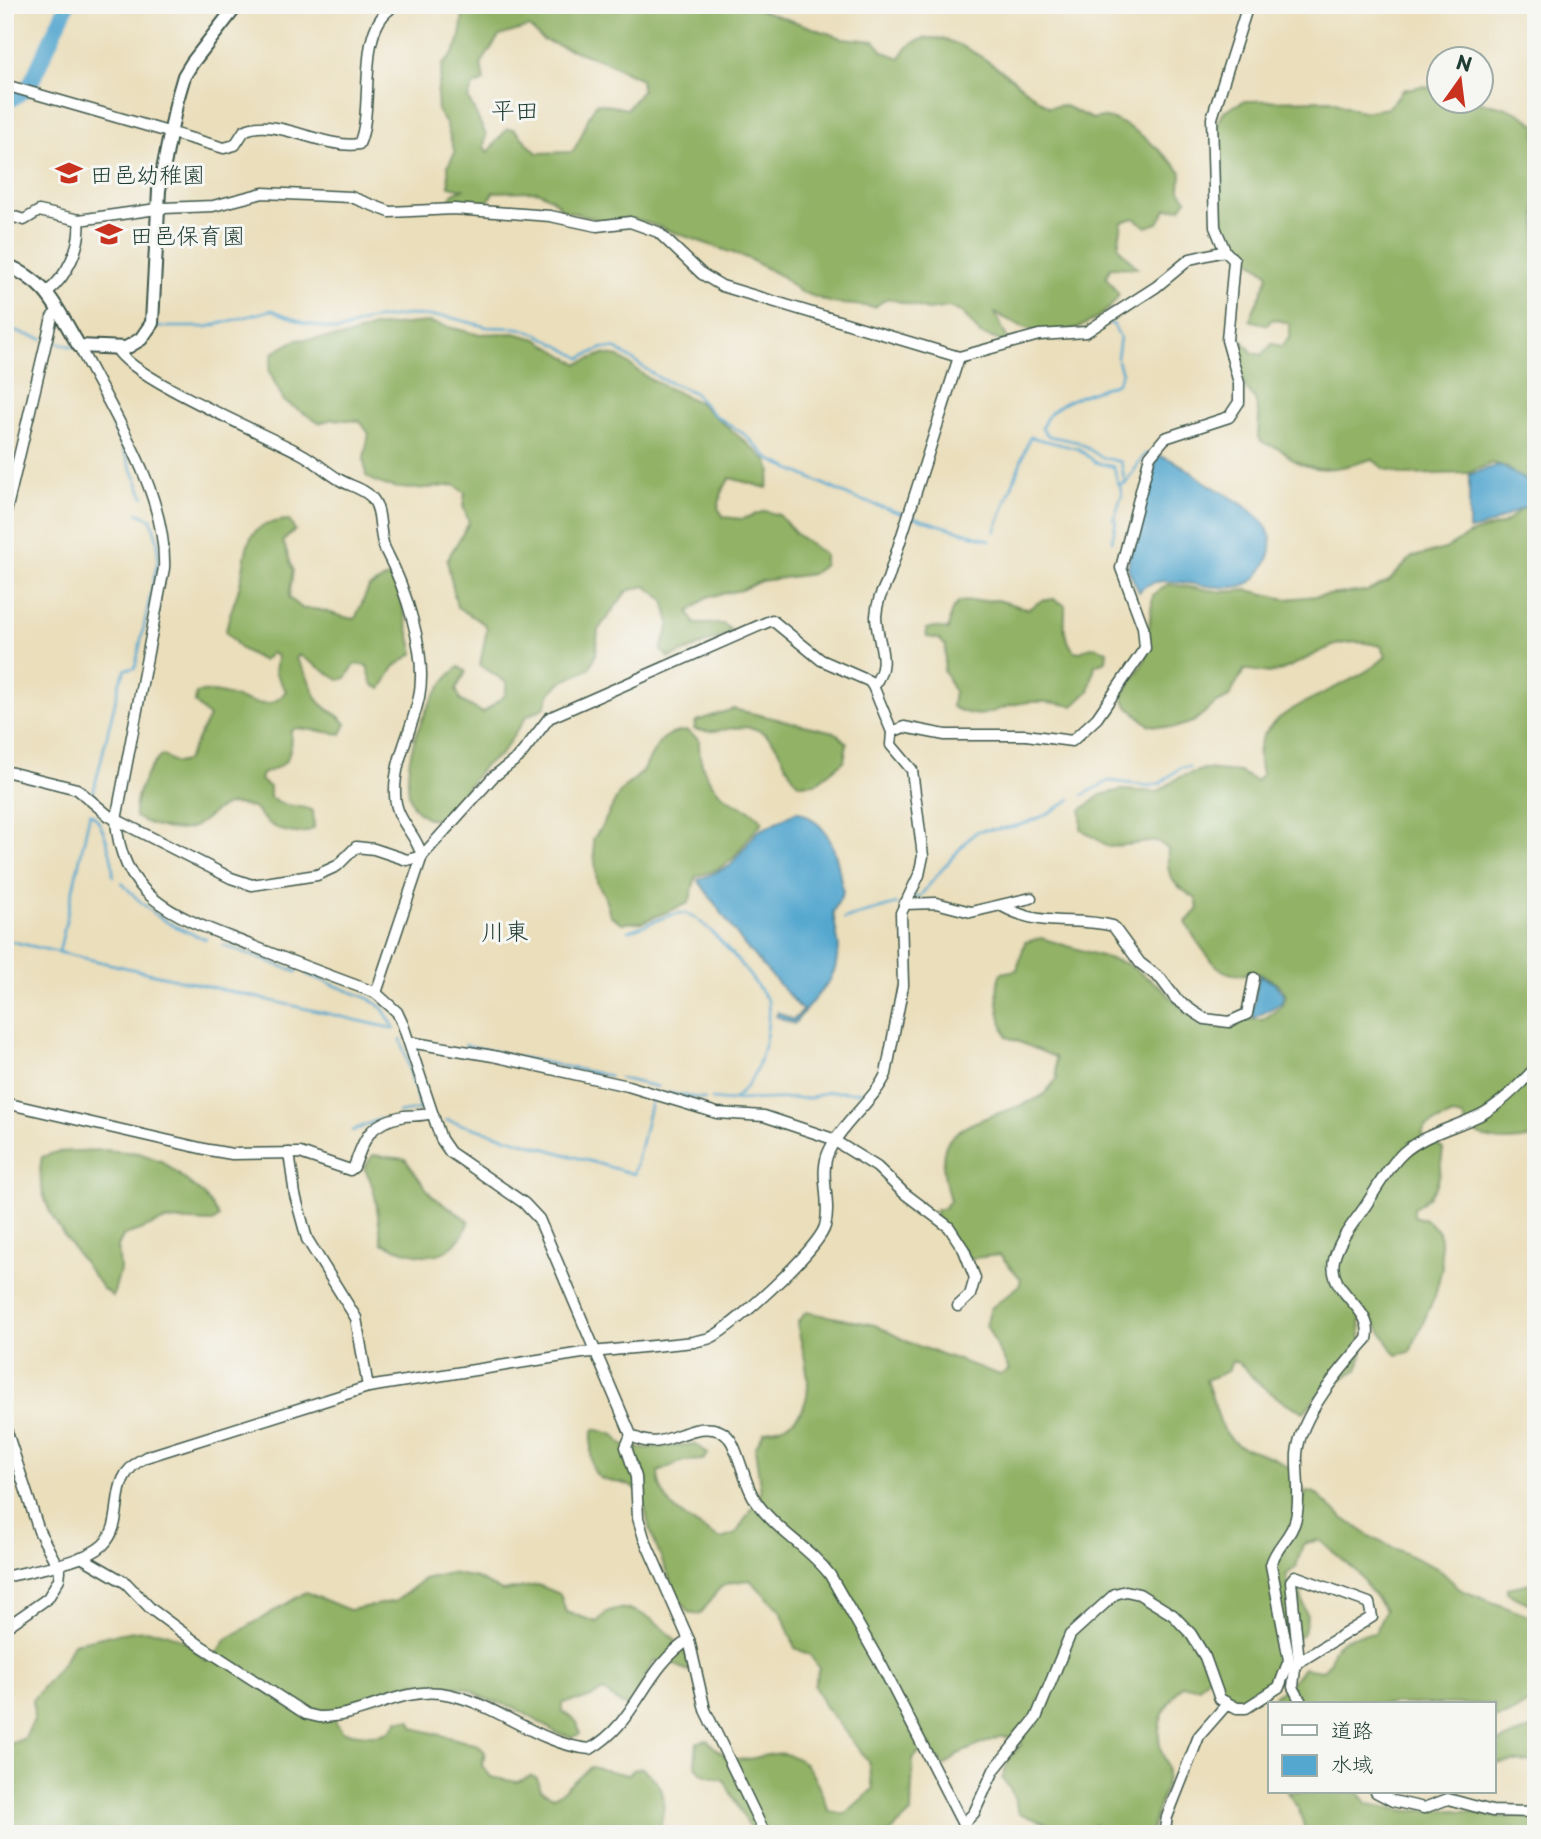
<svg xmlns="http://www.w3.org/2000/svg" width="1541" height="1839" viewBox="0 0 1541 1839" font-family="'Playpen Sans','Klee One',sans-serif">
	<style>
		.forest { fill: #92b266; stroke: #58784d; stroke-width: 2; fill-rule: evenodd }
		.water { fill: #54a7cf; stroke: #3a7282; stroke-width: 2 }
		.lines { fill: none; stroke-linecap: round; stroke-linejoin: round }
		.stream { stroke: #54a7cf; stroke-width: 2.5 }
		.river { stroke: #54a7cf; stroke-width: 16 }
		.minor-casing { stroke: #3d5548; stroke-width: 13 }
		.secondary-casing { stroke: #3d5548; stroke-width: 16 }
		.minor { stroke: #fff; stroke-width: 10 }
		.secondary { stroke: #fff; stroke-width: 12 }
		.labels { text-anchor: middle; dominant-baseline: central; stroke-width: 6; stroke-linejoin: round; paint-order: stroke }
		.poi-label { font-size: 23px; fill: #1f3d34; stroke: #f6f6f2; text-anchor: start }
		.neighbourhood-label { font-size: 24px; fill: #1f3d34; stroke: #f6f6f2 }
	</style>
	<rect width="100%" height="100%" fill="#f6f6f2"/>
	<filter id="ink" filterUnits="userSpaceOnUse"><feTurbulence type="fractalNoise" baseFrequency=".0143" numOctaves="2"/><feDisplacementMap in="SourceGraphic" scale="14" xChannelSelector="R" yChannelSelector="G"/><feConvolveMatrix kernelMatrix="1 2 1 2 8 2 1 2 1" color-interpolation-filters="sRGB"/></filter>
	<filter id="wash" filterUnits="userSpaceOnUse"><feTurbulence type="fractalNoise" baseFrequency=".00686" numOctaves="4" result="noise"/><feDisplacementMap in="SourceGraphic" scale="28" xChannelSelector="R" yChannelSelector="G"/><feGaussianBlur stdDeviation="1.57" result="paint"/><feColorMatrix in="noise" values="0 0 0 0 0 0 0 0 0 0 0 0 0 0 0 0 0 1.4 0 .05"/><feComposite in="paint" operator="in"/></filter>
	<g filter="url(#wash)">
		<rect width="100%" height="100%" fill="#eadebb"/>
		<g class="forest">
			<path d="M746,5L842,38L874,41L884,52L900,58C931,0 1015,84 1049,107L1063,105L1092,119C1119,109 1162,152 1181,171L1180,190L1187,200L1181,208L1166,209L1158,223L1147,227L1133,218L1122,222L1118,247L1137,268L1111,267L1106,277L1119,295C1103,322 1062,340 1031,330C1019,327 1006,318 995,313L1010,344L980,334L963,313L949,307L928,310L887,298L875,307L832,303L799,291L783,277L747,258L642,221L627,218L607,222L563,210L551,198L537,191L493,192L485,208L457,205L450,199L453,193L463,189L449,186L448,165L455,153L446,124L438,112L437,94L443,64C460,52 461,33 463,14L483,6L505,5ZM529,27L543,40L604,61L641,79L642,91L627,109L597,103C585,118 584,137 572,152L537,153L514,129H507L488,152L484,147L486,135L468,98L473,86L484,81L481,64L499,36Z"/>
			<path d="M1422,86L1439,89L1440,102C1476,102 1505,99 1536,125V483L1516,476L1507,467L1492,463L1468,473L1403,475L1383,468L1372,459C1346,467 1321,475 1295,461C1290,459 1287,453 1282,450C1273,445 1269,448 1258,438L1259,418L1255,399L1246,389L1234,349L1242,340L1253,353L1262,355L1272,344L1282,346L1289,338V323L1273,319L1266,325L1250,320C1255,303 1264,293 1268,274C1255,261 1249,262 1237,252C1209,232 1218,155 1218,123L1224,111L1244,101L1330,100L1362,112L1388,108L1403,90Z"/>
			<path d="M428,322L477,334L514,333L537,339L578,364L603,354L619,357L651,380L698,402L767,460L771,471L767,488L730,478L723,489L718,508L724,517L742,519L765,511L779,515L796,534L824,554V565L812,574L761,581L741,590L707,597L689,612L695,624H723L733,632L669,658L661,650L670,624L664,600L646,586L627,591L598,630L596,654L589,669L560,683L550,693L545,707L527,716L501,754L484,766L442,819H429C424,816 416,811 413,806C395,769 428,689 459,667L466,672L456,689L461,701L483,713L505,695L507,683L480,665L487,629L484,624L457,607L447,560L469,523L463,506L465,493L454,485C424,489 391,494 366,476L364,458L369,434L360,421L332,419L320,423L284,401L269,371L273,353L296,340L344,337L374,327Z"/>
			<path d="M1536,508V1137C1511,1143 1474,1146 1463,1117L1453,1115L1425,1127L1422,1135L1443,1149C1439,1179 1441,1192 1414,1208V1216L1426,1220L1439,1231L1442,1267L1435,1296L1410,1352L1397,1355C1384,1340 1382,1327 1366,1314L1360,1320L1362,1355L1357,1370L1322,1390L1304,1412C1286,1404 1268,1392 1253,1378C1246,1370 1243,1363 1232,1361L1228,1371L1206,1380L1223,1430L1237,1445L1274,1458L1293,1470L1297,1497L1304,1498L1306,1491L1315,1493L1340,1516L1374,1539L1439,1569L1461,1590L1536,1619V1698L1508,1715L1494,1719V1704H1278L1274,1696C1284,1687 1297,1679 1303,1668L1322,1671C1330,1664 1330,1661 1333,1651C1340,1636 1361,1635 1375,1633L1385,1610L1357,1572L1319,1540L1303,1544L1296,1567L1286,1575L1289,1588L1300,1591L1307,1616L1304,1633L1283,1647C1283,1684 1275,1693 1239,1701L1227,1693L1218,1678L1210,1676L1199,1687L1182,1686C1165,1705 1154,1724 1161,1750C1163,1757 1168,1764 1167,1771C1167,1793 1154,1812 1151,1834H1106L1103,1828L1095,1825L1084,1834H1072L1019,1813L1011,1790L1002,1779L1009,1758L1022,1744L1017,1737H999L958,1754L945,1766L930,1750L918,1753L913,1759L911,1813L888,1834H767L749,1827L724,1780L703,1774L695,1765L697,1742L707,1740C746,1783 764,1739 798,1759C814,1768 822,1795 829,1811L845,1814L873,1789L868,1761L824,1705L814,1686L819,1668L810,1655L795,1648L781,1611L750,1580C712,1583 722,1589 700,1614L688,1612C671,1586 660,1558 650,1529C646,1519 646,1501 639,1493C622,1472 592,1495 591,1455C591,1446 590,1438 594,1429L615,1435L622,1445L633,1449L696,1444L708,1454L703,1460L683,1461L658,1472C659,1508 694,1524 721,1539L736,1534L761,1493L755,1448L764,1432C772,1429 784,1427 791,1422C822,1398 802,1354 797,1323L806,1312L875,1325L910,1343L1000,1375L1009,1370L986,1325L991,1308L1019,1286L1021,1279L1000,1255L965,1259L952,1238L935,1220L936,1210L944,1208L950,1201C946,1185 940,1165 945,1148C953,1119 1019,1112 1043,1095C1048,1091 1052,1084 1057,1079L1055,1057L1007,1037C1000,1022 993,988 1001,973L1017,970L1025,942L1041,938L1127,964L1158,985L1190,1015L1209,1024L1225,1026L1246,1019L1262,1020C1278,1010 1299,997 1274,982C1270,979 1265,975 1259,974C1247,972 1235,978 1222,970C1211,963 1190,933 1186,922L1198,909L1196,899C1172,882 1166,880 1168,849L1157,841L1109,847L1081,829V810L1101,795L1121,790L1157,792L1180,777L1204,769L1239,772L1256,781L1262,775C1261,766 1257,756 1259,748C1267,703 1354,690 1386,656L1381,646C1332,632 1317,659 1276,672C1265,675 1255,669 1244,670L1229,697L1215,704L1193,722L1174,728L1149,725L1127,706L1122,696L1145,660L1153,595L1168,584L1223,592L1247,590L1286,599L1368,591L1389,581L1412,557L1445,549L1470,534L1503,524L1522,509Z"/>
			<path d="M289,520L295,530L283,541L293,570L289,598L303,609C322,607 336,617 355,619L369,587L390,576L396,580L414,653L394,667L381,689L373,685L367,666L355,664L346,678L339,680L299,655L296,659C307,672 310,684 317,698C324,711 339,713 346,724L341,734L296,728L291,731C290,761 290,763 262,774L260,780L270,787V797C283,809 298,803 313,811L314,828C294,841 267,827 255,809C224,797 220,809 197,825C181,836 151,826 135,817C134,794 146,770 162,755L176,763L186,761L209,717L195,703L196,693C229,684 263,723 286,691L275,673L277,656L271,653L263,661L241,649L226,632C228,614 236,601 240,584C249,548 241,523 289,520Z"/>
			<path d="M1054,599L1065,605C1066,626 1060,631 1074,651L1081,652C1090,645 1097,647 1107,651L1106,661L1095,665L1089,691L1073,706C1055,703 1040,700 1022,703C990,708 987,724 952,707L954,691L944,671L946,646L939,639L927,637L926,629L935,627L948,630L951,612L959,602L997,600L1028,609L1041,601Z"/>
			<path d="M733,709L834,732L847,743L844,761L816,783L799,784C783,769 782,742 760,731C740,720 716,737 694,729L696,721Z"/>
			<path d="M687,731L699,740C698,765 709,787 731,801C744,809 754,809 763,822C734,849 742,865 696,876L689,903L642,922L622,923L610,915L604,895L597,883L593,839C607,822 610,807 621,791C625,785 632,782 637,777C657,756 652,733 687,731Z"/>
			<path d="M103,1150L139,1153L163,1162L204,1195L219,1217L213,1222L166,1220L123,1236L118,1246L120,1270L113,1296L102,1288C76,1248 31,1208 42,1157L56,1152Z"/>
			<path d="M373,1155L405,1159L431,1195L469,1221C451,1267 419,1258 382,1243C377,1217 378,1189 364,1168Z"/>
			<path d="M450,1573L477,1578L502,1591L538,1585L560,1594L566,1612L597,1622C600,1619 605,1613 609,1611C640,1599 681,1640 692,1665L687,1671L672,1663L654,1660L630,1706L622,1705L604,1691L586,1699L562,1703V1711L577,1722L580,1734L572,1737L557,1733L514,1707L485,1699L472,1690L457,1687L410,1691L339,1710L335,1721L343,1732C363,1734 388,1742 398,1720H410L414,1728L478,1745L485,1752L482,1766L491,1777L517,1782L531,1776L537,1778L541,1790L553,1797C567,1791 577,1775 591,1767L628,1775L633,1770L642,1768C668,1787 665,1798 661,1828L666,1834H5V1746L25,1738L34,1719L33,1699L64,1662L73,1643C124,1634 167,1613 204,1660H212L227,1639L306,1592L349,1610L396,1601L424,1579Z"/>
			<polygon points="1536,1582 1536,1607 1507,1593 1507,1588"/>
			<polygon points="1536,1727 1536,1766 1533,1761 1494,1763 1494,1744"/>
			<polygon points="1287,1792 1358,1792 1368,1804 1408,1811 1456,1810 1501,1817 1533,1817 1536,1834 1306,1834 1299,1810"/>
		</g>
		<g class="water">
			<path d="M1158,456C1177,459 1189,471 1204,481C1232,500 1291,522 1265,565C1260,573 1255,581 1247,584C1216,597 1157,566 1139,592L1128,569L1129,557Z"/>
			<path d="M1498,465C1511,470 1521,480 1536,485V504C1509,509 1498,527 1469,530V475Z"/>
			<path d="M797,811C834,825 837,858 843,893L833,912L839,948L835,969L830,980L794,1024L776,1016L778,1012L793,1020L803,1011L744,945L698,880L730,866L757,832Z"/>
			<polygon points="1259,975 1274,983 1284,994 1281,1003 1254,1018 1252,1013"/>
		</g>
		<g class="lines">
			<g class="stream">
				<polyline points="1107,323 1113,324 1120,337 1117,358"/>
				<polyline points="157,327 207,327 272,310 304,323 338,331 369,320 408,315 449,317 487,327 519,328 538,334 581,358 603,348 617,349 659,378 693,392 713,414 744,434 771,460 854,498 906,515"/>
				<polyline points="5,329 43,339"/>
				<polyline points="49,340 73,347"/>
				<path d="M1118,361L1122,373L1117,383C1093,393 1048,400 1042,429L1049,436L1078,442L1101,457L1121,462L1125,484"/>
				<polyline points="112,424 144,497"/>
				<polyline points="1120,486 1122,496"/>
				<polyline points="14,501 16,490"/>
				<polyline points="913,517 990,540"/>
				<polyline points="1114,519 1121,498"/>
				<polyline points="995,532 1030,437 1079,449 1095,462 1114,467 1118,484 1126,483 1145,454 1148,454"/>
				<polyline points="5,536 8,524"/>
				<polyline points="1112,541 1116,521"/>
				<polyline points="1083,795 1109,781 1150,786 1161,783 1181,767 1190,767"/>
				<polyline points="96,799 93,794 120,681 126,669 135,668 158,560 158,542 151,519 138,513"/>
				<path d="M122,883C152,915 164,924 206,939"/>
				<path d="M912,899L920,896C929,885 972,833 978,831C985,829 994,830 1000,829C1027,826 1049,814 1071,799"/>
				<polyline points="844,919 897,904"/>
				<path d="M629,931C645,926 665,915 681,913C703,911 755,982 768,1001C770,1034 760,1084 730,1101L712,1099"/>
				<polyline points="5,940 395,1029"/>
				<polyline points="223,945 297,972"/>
				<path d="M59,952L90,813C103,819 114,861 113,876"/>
				<polyline points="306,974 372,1000 383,1009 395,1029"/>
				<polyline points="465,1045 511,1055"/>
				<polyline points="518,1057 610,1076"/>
				<polyline points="619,1078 658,1087"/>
				<polyline points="667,1093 705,1099"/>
				<polyline points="733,1100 811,1098 827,1092 861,1092"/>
				<polyline points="398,1113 420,1109 401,1039"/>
				<polyline points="446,1120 634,1174 652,1098"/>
				<polyline points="352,1131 380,1119"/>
			</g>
			<polyline class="river" points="5,103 29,87 67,5"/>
		</g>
	</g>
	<g filter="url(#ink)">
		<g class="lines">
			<g class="minor-casing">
				<g id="minor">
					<path d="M5,85L224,148L235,145L244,131C273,115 325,150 359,144C375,109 356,34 390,9"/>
					<polyline points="5,214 24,220 39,211 79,220 164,208 213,206 263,193 351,197 390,212 454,209 550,216 597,226 630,222 658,232 702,274 722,286 959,357 1039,335 1086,332 1156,287 1190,259 1225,251"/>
					<path d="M47,292C67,277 82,245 79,220"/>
					<path d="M79,346C112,412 167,493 164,568L116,820C121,903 185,919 250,945C292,962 334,977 376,993L397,1012L403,1025L441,1139L450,1152L524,1203L539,1219L631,1435C661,1455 683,1424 713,1429C730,1432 734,1445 739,1460C745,1476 749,1494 761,1508C781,1534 811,1549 830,1575L883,1668L968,1834"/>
					<path d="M117,349C130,377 267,435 300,453C314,460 326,472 340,480C350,486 365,489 372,498C383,511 378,534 385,549C405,587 428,654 419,697C412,731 394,759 395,794C395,820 416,833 422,856L376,993"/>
					<polyline points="5,516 52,317 58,311"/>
					<path d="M873,686C893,662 876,642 876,616C877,601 882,592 888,579L959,357"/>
					<polyline points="892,732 904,727 945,735 1026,735 1072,741 1097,718 1145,648 1143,627 1121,568 1150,456 1165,438 1229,417 1239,402 1239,383 1227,340 1234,260 1225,251 1215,227 1212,118 1248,5"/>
					<path d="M5,771L77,789L109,816L231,878L252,885L317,875L337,866L356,847L374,849L407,860L422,856L493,777L519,757L549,718L772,620L821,660L869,681L873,686L892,732L891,745L912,770L923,856L919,875L901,913L903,985L886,1074C876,1098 843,1122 829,1151C818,1174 832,1202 825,1226C819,1249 732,1328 710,1338C705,1340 699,1340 694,1342L582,1353L368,1387L146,1457C103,1478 129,1519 103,1545C84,1563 31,1570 5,1577"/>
					<polyline points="904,904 936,903 971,912 1031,898"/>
					<path d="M1002,906C1043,929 1072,916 1113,926L1140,963L1161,979L1176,999L1194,1012L1205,1019L1229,1022L1247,1014L1254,978"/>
					<polyline points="409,1042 493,1056 628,1086 717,1113 764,1116 830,1138 877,1167 904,1193 949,1227 964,1250 975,1278 970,1295 958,1306"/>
					<path d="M5,1103L209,1150L232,1154L300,1153L350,1170L354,1167C365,1137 369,1123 404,1116C414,1115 423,1116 432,1113"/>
					<polyline points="289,1153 295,1195 307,1239 356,1318 368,1387"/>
					<polyline points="5,1426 39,1531 60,1571 59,1579 48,1598 5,1628"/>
					<polyline points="631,1435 626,1447 636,1477 638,1518 644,1538 689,1640 705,1710 765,1834"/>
					<path d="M81,1557L126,1583L151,1609L201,1646L306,1714L319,1717C360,1718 399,1688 440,1693C494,1700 535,1744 590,1749C637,1723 644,1668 689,1640"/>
					<polyline points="1289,1666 1295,1668 1293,1687 1302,1704"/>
					<polyline points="1295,1668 1299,1662 1372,1617 1369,1603 1295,1576 1291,1581 1299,1662"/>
					<polyline points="1376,1792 1393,1801 1424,1808 1448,1799 1492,1811 1536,1812"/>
					<path d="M963,1824L974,1813L994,1770L1036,1718L1070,1635L1115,1594L1126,1591L1139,1594L1173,1615L1191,1634L1205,1657L1220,1699L1237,1708H1246L1279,1687L1289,1660L1271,1565C1275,1547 1292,1537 1296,1518C1301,1496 1296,1476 1297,1454C1300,1415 1342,1367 1367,1339C1375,1307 1327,1294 1334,1260C1339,1239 1354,1223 1366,1205C1378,1187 1387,1168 1403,1153C1425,1133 1458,1127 1484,1113C1504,1101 1520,1085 1536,1067"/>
					<polyline points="1164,1834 1167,1817 1199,1736 1227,1704"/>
				</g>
			</g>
			<g class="secondary-casing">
				<path id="secondary" d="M5,264C50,284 55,306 79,346L126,348L141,339L152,323L159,190L177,100L184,76L192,63L237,5"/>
			</g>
			<use href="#minor" class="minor"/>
			<use href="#secondary" class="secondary"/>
		</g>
	</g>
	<defs>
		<g id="school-bare" transform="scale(2.1)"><path d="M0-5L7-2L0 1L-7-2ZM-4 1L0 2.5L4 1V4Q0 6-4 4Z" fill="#c8321e" stroke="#f6f6f2" stroke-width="2.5" paint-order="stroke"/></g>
	</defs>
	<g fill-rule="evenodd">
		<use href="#school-bare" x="69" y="173"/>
		<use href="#school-bare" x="109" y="234"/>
	</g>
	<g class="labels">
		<g class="poi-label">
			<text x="90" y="173">田邑幼稚園</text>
			<text x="130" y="234">田邑保育園</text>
		</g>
		<g class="neighbourhood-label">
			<text x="515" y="109">平田</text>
			<text x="505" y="930">川東</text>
		</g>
	</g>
	<rect width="1541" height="1839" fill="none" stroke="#f6f6f2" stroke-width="28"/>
	<rect x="1268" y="1702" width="228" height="91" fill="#f6f6f2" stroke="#a0aca6" stroke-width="2"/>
	<rect x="1282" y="1725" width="35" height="10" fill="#ffffff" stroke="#a0aca6" stroke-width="2"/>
	<text x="1331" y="1738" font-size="21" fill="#1f3d34">道路</text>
	<rect x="1282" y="1755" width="35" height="21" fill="#54a7cf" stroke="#a0aca6" stroke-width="2"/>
	<text x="1331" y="1772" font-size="21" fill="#1f3d34">水域</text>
	<g transform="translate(1460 80) rotate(14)"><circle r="33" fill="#f6f6f2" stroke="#a0aca6" stroke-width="2"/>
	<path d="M0-5L12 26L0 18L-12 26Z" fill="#c8321e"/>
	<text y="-10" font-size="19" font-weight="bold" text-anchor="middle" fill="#1f3d34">N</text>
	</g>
</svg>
